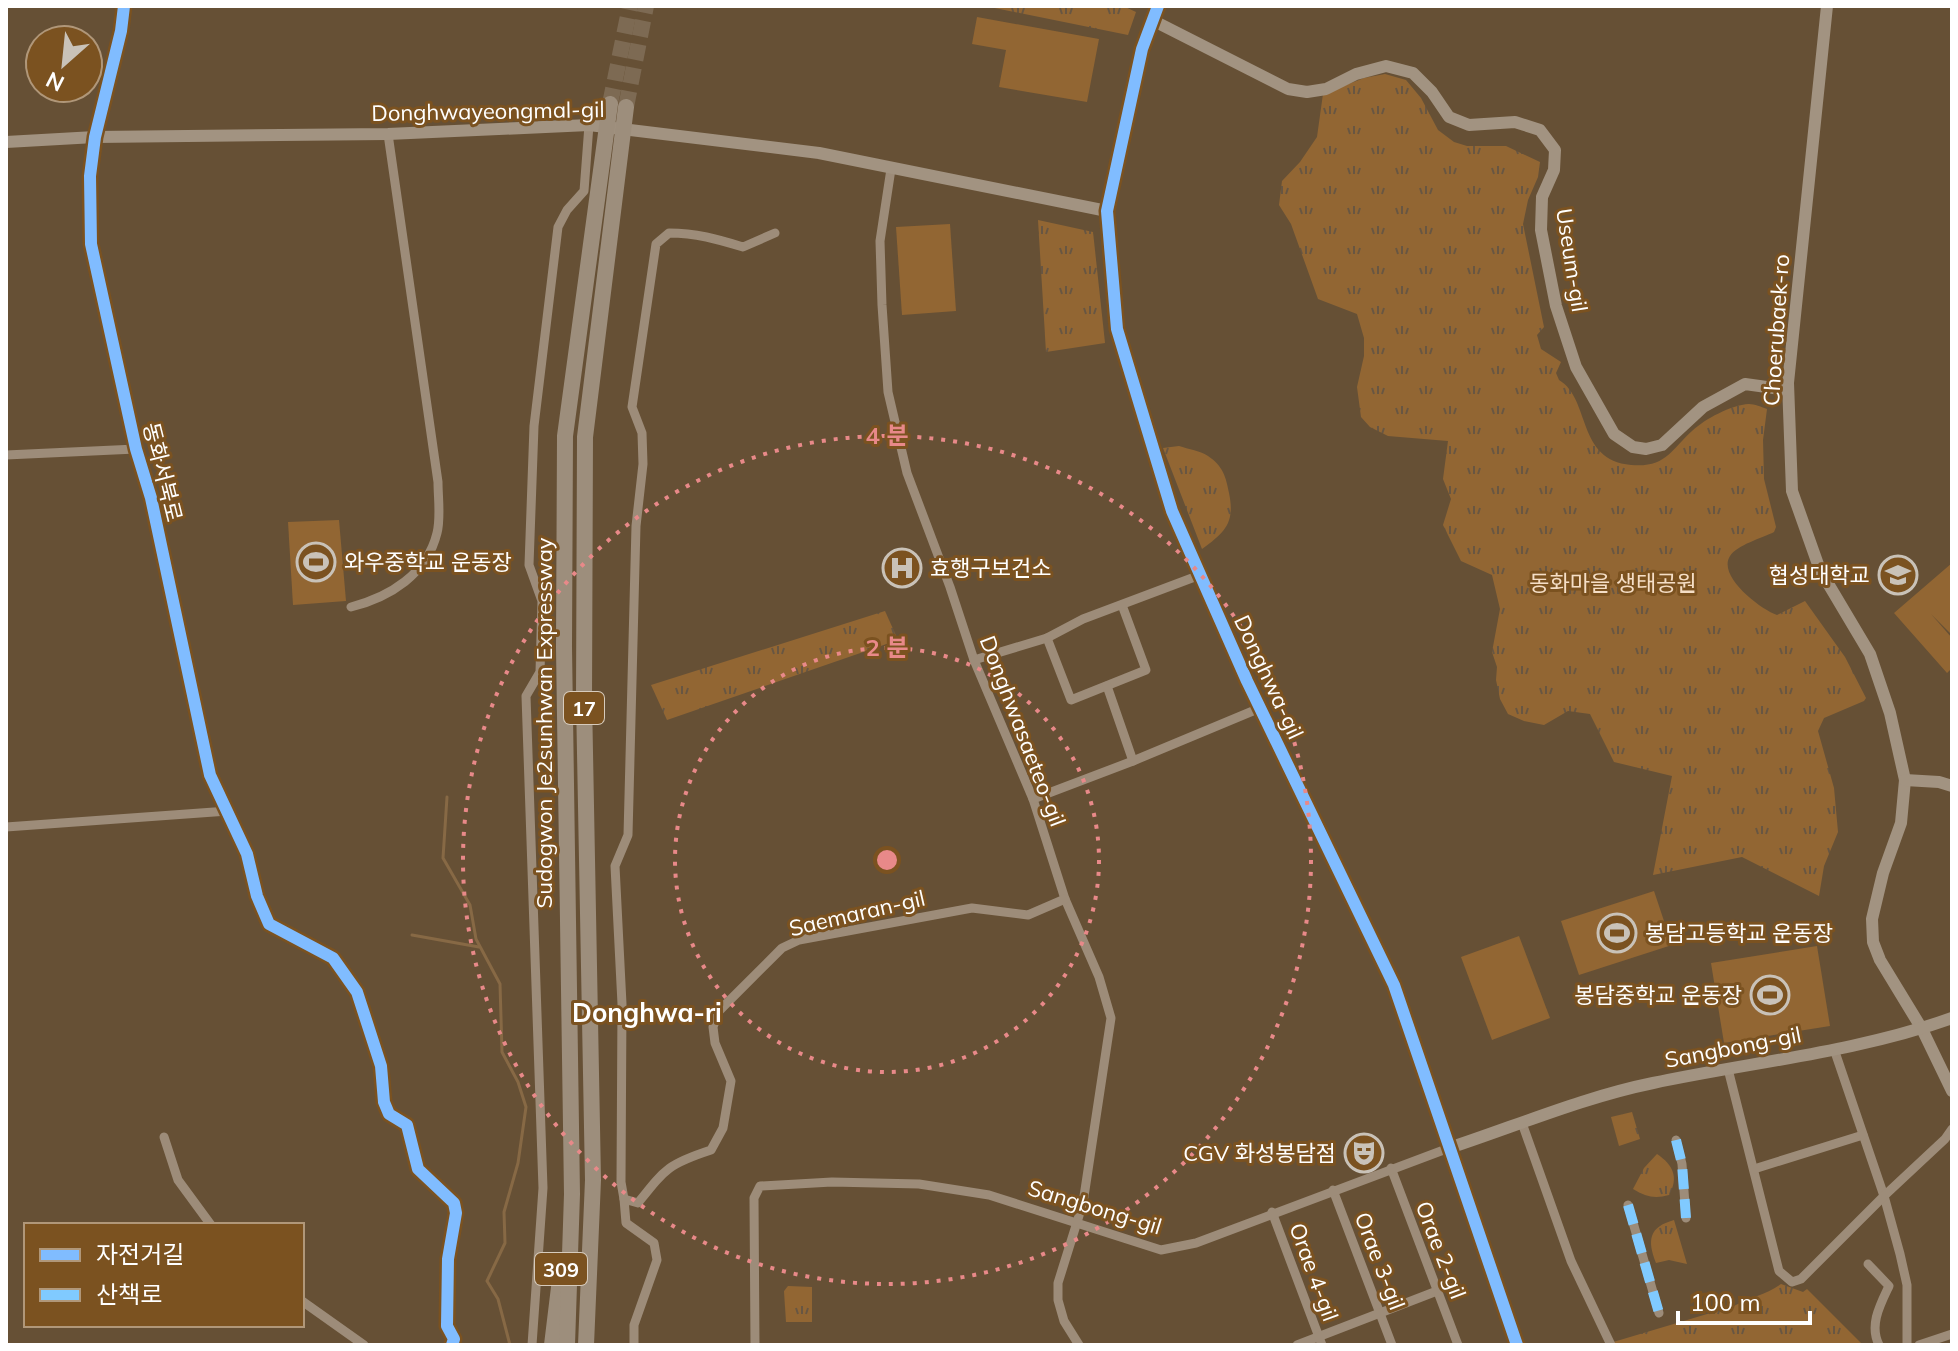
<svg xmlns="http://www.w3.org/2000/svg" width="1958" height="1351" viewBox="0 0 1958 1351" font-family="Mulish,'Noto Sans KR',sans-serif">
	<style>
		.grass { fill: url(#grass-tufts) }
		.pitch { fill: #926633 }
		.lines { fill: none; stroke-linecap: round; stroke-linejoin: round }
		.stream { stroke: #876945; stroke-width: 3 }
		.highway-tunnel { stroke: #7d6a53; stroke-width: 16; stroke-dasharray: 16 8; stroke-linecap: butt }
		.street { stroke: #9d8c79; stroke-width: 9 }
		.secondary { stroke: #a29381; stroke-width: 12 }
		.highway { stroke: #9d8e7c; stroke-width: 16 }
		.quiet { stroke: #80caff; stroke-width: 10; stroke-dasharray: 20 10; stroke-linecap: butt }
		.cycleway-casing { stroke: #7b5220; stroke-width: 17 }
		.cycleway { stroke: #80bcff; stroke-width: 12 }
		.ring { fill: none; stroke: #e88989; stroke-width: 4; stroke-dasharray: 4 8 }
		.labels { text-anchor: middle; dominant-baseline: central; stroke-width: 6; stroke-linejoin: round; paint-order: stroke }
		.shield { fill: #7b5220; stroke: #d7cbbc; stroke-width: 2 }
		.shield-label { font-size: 20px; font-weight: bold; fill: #fff }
		.street-label { font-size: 22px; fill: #fff; stroke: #7b5220 }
		.poi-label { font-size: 22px; fill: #fff; stroke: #7b5220; text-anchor: start }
		.park-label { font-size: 22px; fill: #f5dec6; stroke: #7b5220 }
		.quarter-label { font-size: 26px; font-weight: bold; fill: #fff; stroke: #7b5220 }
		.centre { fill: #e88989; stroke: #7b5220; stroke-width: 4 }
		.ring-label { font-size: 24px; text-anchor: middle; font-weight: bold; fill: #e88989; stroke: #7b5220; stroke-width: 6; stroke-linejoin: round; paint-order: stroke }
	</style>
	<defs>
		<pattern id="grass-tufts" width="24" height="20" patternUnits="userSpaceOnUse" patternTransform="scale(2)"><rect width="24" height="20" fill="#926633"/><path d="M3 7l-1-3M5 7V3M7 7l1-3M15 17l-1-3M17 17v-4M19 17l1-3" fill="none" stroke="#685642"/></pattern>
	</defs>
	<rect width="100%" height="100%" fill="#665035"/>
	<g class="grass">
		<polygon points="985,6 1123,6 1136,12 1128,35"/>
		<path d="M1385,74L1406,80L1421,98L1438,130L1454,142L1467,146H1506L1540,162L1538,177L1528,200L1523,224L1544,327L1537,335L1541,349L1561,362L1556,373L1559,380C1591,399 1576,460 1631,465C1666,468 1671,450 1692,431C1705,419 1731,405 1749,404C1754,404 1762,407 1767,409L1763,440L1764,479L1776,527L1774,532C1762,538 1737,545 1730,556C1717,576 1760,609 1777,615L1805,601L1845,657L1866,698L1864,701L1824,718L1818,731L1834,788L1838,832L1824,866L1819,896L1742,857L1653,875L1672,776L1614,762L1590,714L1568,711L1544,725L1524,721L1508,714L1500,699L1496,680L1497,667L1492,652L1500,609L1492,575L1461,561L1443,525L1451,499L1443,479L1448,441L1388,436L1370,427L1361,417L1357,387L1364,356V338L1357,314L1318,299L1291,224L1279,205L1282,181L1300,162L1317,137L1323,94L1364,78Z"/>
		<polygon points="1038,220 1093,232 1105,343 1046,352"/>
		<path d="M1179,446C1188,449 1201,451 1208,456C1223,466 1226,477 1229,493C1235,522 1226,532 1202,549L1163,448Z"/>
		<polygon points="885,611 898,640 667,720 651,685"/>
		<polygon points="1632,1112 1640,1139 1619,1146 1611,1117"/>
		<path d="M1657,1154C1673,1165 1679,1177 1669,1195C1655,1199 1646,1197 1633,1189L1644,1168Z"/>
		<path d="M1674,1220L1687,1264L1669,1260L1656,1263C1647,1240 1649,1227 1674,1220Z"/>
		<path d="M1781,1284L1803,1292L1807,1289L1863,1345L1610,1343L1734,1306C1750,1297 1766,1295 1781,1284Z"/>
		<polygon points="788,1286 812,1287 812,1322 786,1322 784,1291"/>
	</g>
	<g class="pitch">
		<polygon points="977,17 1099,39 1087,102 999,87 1006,50 972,44"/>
		<polygon points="950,224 956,311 902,315 896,227"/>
		<polygon points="339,520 346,601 293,605 288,522"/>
		<polygon points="1952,563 1952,635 1931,614 1952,638 1952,668 1947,673 1894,613"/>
		<polygon points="1654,891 1672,945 1579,975 1561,921"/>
		<polygon points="1519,936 1550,1018 1492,1040 1461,957"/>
		<polygon points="1817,946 1830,1026 1724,1043 1711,963"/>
	</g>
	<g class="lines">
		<g class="stream">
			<polyline points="447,797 443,858 470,905 476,939 500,984 502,1052 518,1082 526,1107 518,1163 504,1212 505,1243 487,1281 498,1299 510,1345"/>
			<polyline points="412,935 479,947"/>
		</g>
		<g class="highway-tunnel">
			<polyline points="610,104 630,6"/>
			<polyline points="626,107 646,6"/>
		</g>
		<g class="street">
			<polyline points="891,169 880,241 882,305 888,392 907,473 950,587 974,660 1033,799 1065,899 1099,977 1111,1018 1083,1203 1058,1283 1058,1300 1064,1321 1079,1345"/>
			<polyline points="6,455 136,449"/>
			<path d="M351,607C390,597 427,574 437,533C441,518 438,498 438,482L388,134"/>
			<polyline points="1047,638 1071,700 1146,670 1122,605"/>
			<polyline points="974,660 1047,638 1083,619 1200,575"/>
			<polyline points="1107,686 1133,761"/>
			<polyline points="1033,799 1133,761 1260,708"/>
			<polyline points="6,827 228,811 247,854 257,896 269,924 333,958 357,992 381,1066 384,1102 389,1114 407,1125 418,1169 454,1203 456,1213 448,1259 447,1326 454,1339 452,1345"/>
			<polyline points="1834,1049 1884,1196 1900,1254 1907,1285 1907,1345"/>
			<polyline points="1728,1069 1779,1271 1792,1282 1801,1279 1884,1196 1945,1139 1952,1129"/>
			<polyline points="1522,1123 1571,1261 1611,1345"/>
			<polyline points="164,1137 178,1180 211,1225"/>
			<polyline points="1676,1140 1682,1164 1686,1218"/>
			<polyline points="1391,1168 1458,1345"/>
			<polyline points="1754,1169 1863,1135"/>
			<polyline points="1333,1190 1392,1345"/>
			<path d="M624,1199L621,1182L622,1004L615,866L628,835L636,526L643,464L642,433L632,407L656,244L669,233C696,233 717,239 743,247L775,233"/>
			<polyline points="1628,1205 1659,1313"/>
			<polyline points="1272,1212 1322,1345"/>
			<path d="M1868,1264L1889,1286C1880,1305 1869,1325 1879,1345"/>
			<polyline points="302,1301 364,1345"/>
			<polyline points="532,1345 543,1188 526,696 540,672 542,601 529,565 534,426 558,227 567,210 584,191 589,125"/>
			<path d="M634,1345V1325L657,1260L654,1243L626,1223L624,1199L638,1203C665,1169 668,1164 711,1150L723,1128L731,1081L715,1043L713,1027L719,1011L782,948L799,940L972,908L1028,915L1065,899"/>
			<polyline points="755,1345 754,1198 760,1186 832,1182 919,1184 989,1195 1161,1250 1196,1243 1449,1148"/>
			<polyline points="1297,1345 1437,1291"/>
			<polyline points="1919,1345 1952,1334"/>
		</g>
		<g class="secondary">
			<polyline points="124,6 121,31 95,137 90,176 91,244 136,449 151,498 210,775 228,811"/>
			<polyline points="1158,6 1142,49 1107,211 1117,329 1172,511 1247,681 1394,985 1517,1345"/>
			<polyline points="1827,6 1788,383 1792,491 1820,570 1870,654 1890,713 1905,780 1901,823 1883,873 1872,919 1873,942 1880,960 1922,1029 1952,1091"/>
			<polyline points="1152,20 1288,89 1307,92 1326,89 1356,74 1386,66 1413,73 1432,92 1449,117 1469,125 1515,122 1540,130 1555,150 1554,170 1542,197 1541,230 1556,306 1576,367 1614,434 1633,447 1646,449 1662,445 1703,407 1745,384 1788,390"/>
			<polyline points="6,142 95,137 388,134 589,125 819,153 1107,211"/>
			<polyline points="1905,780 1939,782 1952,786"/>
			<path d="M1449,1148C1516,1126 1584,1097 1653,1083C1752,1062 1857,1052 1952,1018"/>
		</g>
		<g class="highway">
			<polyline points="552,1345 561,1271"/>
			<polyline points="567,1345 572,1194 564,647 565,436 610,104"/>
			<polyline points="586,1345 593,1180 584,699 585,437 626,107"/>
		</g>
		<g class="quiet">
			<polyline points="1676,1140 1682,1164 1686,1218"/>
			<polyline points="1628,1205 1659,1313"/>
		</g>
		<g class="cycleway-casing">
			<g id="cycleway">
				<polyline points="124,6 121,31 95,137 90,176 91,244 136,449 151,498 210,775 247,854 257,896 269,924 333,958 357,992 381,1066 384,1102 389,1114 407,1125 418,1169 454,1203 456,1213 448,1259 447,1326 454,1339 452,1345"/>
				<polyline points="1158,6 1142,49 1107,211 1117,329 1172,511 1247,681 1394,985 1517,1345"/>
			</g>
		</g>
		<use href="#cycleway" class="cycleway"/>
	</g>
	<g class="ring">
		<circle cx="887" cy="860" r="212"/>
		<circle cx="887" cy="860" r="424"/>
	</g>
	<defs>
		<g id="stadium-ring" transform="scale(2)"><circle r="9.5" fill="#7b5220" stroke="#c9c2b8" stroke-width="1.5"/><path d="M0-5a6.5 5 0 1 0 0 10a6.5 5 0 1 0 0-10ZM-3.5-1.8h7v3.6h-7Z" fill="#c9c2b8"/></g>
		<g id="hospital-ring" transform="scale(2)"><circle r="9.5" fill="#7b5220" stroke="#c9c2b8" stroke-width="1.5"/><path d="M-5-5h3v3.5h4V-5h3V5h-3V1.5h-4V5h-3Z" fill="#c9c2b8"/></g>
		<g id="university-ring" transform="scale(2)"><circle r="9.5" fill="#7b5220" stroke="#c9c2b8" stroke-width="1.5"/><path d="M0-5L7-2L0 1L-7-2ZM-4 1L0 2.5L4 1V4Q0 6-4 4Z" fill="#c9c2b8"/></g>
		<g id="theatre-ring" transform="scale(2)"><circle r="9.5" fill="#7b5220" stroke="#c9c2b8" stroke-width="1.5"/><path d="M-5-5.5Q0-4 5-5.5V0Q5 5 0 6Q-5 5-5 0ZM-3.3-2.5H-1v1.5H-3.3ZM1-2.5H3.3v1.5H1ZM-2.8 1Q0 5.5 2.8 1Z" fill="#c9c2b8"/></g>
	</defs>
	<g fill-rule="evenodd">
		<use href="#stadium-ring" x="316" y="562"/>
		<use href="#hospital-ring" x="902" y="568"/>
		<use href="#university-ring" x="1898" y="575"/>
		<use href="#stadium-ring" x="1617" y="933"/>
		<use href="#stadium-ring" x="1770" y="995"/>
		<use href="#theatre-ring" x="1364" y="1153"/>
	</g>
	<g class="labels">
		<g class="shield">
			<rect x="564" y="692" width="40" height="32" rx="6"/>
			<rect x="535" y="1253" width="52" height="32" rx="6"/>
		</g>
		<g class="shield-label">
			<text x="584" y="708">17</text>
			<text x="561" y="1269">309</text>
		</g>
		<g class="street-label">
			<text transform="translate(488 111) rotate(-1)">Donghwayeongmal-gil</text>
			<text transform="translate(1572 260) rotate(81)">Useum-gil</text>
			<text transform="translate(1776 330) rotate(-86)">Choerubaek-ro</text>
			<text transform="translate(163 472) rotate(76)">동화서북로</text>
			<text transform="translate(1269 677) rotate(65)">Donghwa-gil</text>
			<text transform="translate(544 723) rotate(-90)">Sudogwon Je2sunhwan Expressway</text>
			<text transform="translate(1023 731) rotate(69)">Donghwasaeteo-gil</text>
			<text transform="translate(857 913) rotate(-13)">Saemaran-gil</text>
			<text transform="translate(1733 1047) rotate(-11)">Sangbong-gil</text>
			<text transform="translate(1095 1207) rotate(17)">Sangbong-gil</text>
			<text transform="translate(1441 1250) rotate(69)">Orae 2-gil</text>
			<text transform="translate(1380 1261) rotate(69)">Orae 3-gil</text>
			<text transform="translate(1314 1272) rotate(70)">Orae 4-gil</text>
		</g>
		<g class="poi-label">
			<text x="344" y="562">와우중학교 운동장</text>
			<text x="930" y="568">효행구보건소</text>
			<text x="1870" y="575" text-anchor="end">협성대학교</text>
			<text x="1645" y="933">봉담고등학교 운동장</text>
			<text x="1742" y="995" text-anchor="end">봉담중학교 운동장</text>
			<text x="1336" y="1153" text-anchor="end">CGV 화성봉담점</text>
		</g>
		<g class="park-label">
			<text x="1613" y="583">동화마을 생태공원</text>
		</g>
		<g class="quarter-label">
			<text x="647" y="1012">Donghwa-ri</text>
		</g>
	</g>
	<circle cx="887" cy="860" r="12" class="centre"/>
	<g class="ring-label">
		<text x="887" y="444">4 분</text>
		<text x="887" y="656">2 분</text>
	</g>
	<rect width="1958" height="1351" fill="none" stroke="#ffffff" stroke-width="16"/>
	<rect x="24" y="1223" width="280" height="104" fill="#7b5220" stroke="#b09779" stroke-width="2"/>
	<rect x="40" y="1249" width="40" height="12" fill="#80bcff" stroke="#b09779" stroke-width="2"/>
	<text x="96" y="1263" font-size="24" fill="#ffffff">자전거길</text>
	<rect x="40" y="1289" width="40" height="12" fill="#80caff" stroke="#b09779" stroke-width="2"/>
	<text x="96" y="1303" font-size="24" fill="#ffffff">산책로</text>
	<g transform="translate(64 64) rotate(207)"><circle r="38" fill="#7b5220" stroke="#b09779" stroke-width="2"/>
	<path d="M0-6L14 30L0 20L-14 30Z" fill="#c9c2b8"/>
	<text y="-12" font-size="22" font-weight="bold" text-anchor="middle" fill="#ffffff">N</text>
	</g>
	<path d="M1678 1311v12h132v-12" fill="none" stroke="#ffffff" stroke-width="4"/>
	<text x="1690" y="1311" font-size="24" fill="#ffffff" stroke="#7b5220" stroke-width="6" paint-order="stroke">100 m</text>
</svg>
